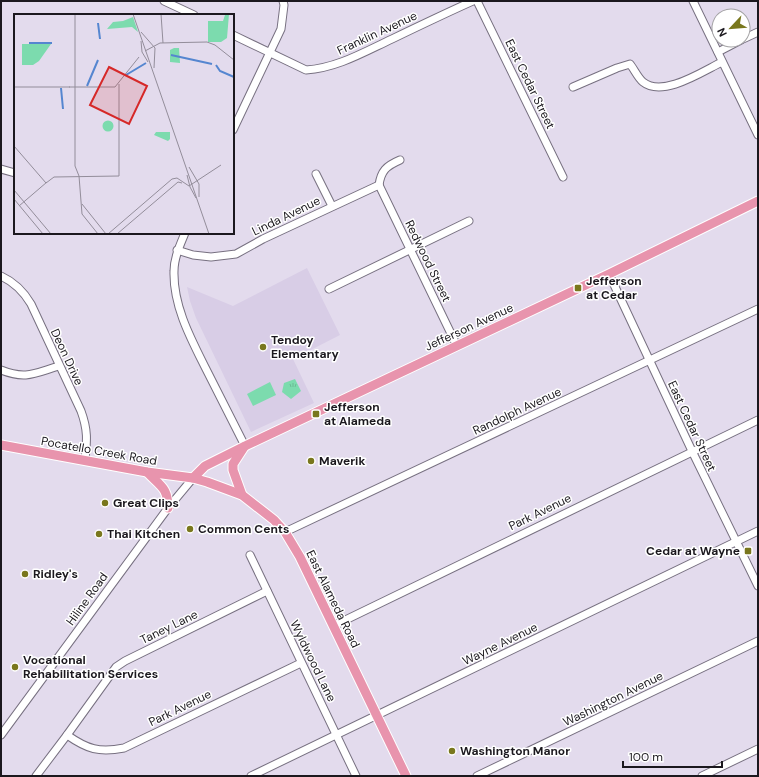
<svg xmlns="http://www.w3.org/2000/svg" width="759" height="777" viewBox="0 0 759 777" font-family="'DM Sans',sans-serif">
	<style>
		.built { fill: #d8cde6 }
		.park { fill: url(#park-tufts) }
		.pitch { fill: #7cdbae }
		.lines { fill: none; stroke-linecap: round; stroke-linejoin: round }
		.minor-casing { stroke: #777080; stroke-width: 9 }
		.major-casing { stroke: #fff; stroke-width: 11 }
		.minor { stroke: #fff; stroke-width: 7 }
		.major { stroke: #e894ad; stroke-width: 9 }
		.poi-dot { fill: #79771d; stroke: #fff; stroke-width: 1.5 }
		.labels { text-anchor: middle; dominant-baseline: central; stroke-width: 3; stroke-linejoin: round; paint-order: stroke }
		.street-label { font-size: 12px; fill: #1b181e; stroke: #fff }
		.poi-label { font-size: 12px; font-weight: bold; fill: #1b181e; stroke: #fff; text-anchor: start }
		.inset-river { fill: none; stroke: #5586d0; stroke-width: 2 }
		.inset-road { fill: none; stroke: #938d9a; stroke-width: 1 }
		.view { fill: #d62828; fill-opacity: 0.15; stroke: #d62828; stroke-width: 2 }
		.inset-edge { fill: none; stroke: #1b181e; stroke-width: 2 }
	</style>
	<defs>
		<pattern id="park-tufts" width="24" height="20" patternUnits="userSpaceOnUse"><rect width="24" height="20" fill="#7cdbae"/><path d="M3 7l-1-3M5 7V3M7 7l1-3M15 17l-1-3M17 17v-4M19 17l1-3" fill="none" stroke="#6bbb95"/></pattern>
	</defs>
	<rect width="100%" height="100%" fill="#e3dbed"/>
	<polygon class="built" points="307,268 340,335 293,359 314,403 251,432 196,318 190,301 187,287 233,306"/>
	<polygon class="park" points="295,379 301,391 291,399 282,392 284,383"/>
	<polygon class="pitch" points="270,382 276,395 253,406 247,394"/>
	<g class="lines">
		<g class="minor-casing">
			<g id="minor">
				<polyline points="164,1 194,15"/>
				<polyline points="477,1 563,177"/>
				<polyline points="693,1 758,135"/>
				<path d="M233,35L306,70C337,68 364,52 392,39C419,26 446,13 473,1"/>
				<polyline points="743,39 758,32"/>
				<polyline points="718,52 741,40"/>
				<path d="M573,87L617,68L630,64C634,69 638,78 643,82C663,98 703,71 722,62"/>
				<polyline points="233,130 281,29 284,5 283,1"/>
				<polyline points="1,169 15,173"/>
				<polyline points="316,174 332,206"/>
				<polyline points="379,185 457,346"/>
				<path d="M379,185C381,171 386,166 400,160"/>
				<path d="M185,233C180,245 174,258 174,271C173,306 191,339 206,369C219,395 232,420 245,446"/>
				<polyline points="177,250 193,255 211,257 236,254 263,239 379,185"/>
				<polyline points="609,274 692,451 758,586"/>
				<path d="M1,276C14,282 24,292 31,304L81,411C88,430 87,440 85,460"/>
				<polyline points="329,289 469,221"/>
				<path d="M1,370C26,380 35,373 59,366"/>
				<polyline points="285,532 758,309"/>
				<polyline points="250,555 356,776"/>
				<polyline points="333,626 758,420"/>
				<polyline points="1,735 168,508 193,478"/>
				<path d="M67,735C87,749 99,753 124,748L301,663"/>
				<polyline points="36,776 67,735 116,667 125,661 267,591"/>
				<polyline points="251,776 758,531"/>
				<polyline points="477,776 758,641"/>
				<polyline points="702,776 758,749"/>
			</g>
		</g>
		<g class="major-casing">
			<g id="major">
				<polyline points="1,445 147,472 193,478 207,482 242,495 274,520 285,532 300,557 406,776"/>
				<path d="M147,472C160,486 168,487 168,508"/>
				<polyline points="193,478 205,466 245,446 609,274 758,201"/>
				<polyline points="242,495 233,470 233,464 244,447"/>
			</g>
		</g>
		<use href="#minor" class="minor"/>
		<use href="#major" class="major"/>
	</g>
	<g class="poi-dot">
		<rect x="574" y="284" width="8" height="8" rx="2"/>
		<circle cx="263" cy="347" r="4"/>
		<rect x="312" y="410" width="8" height="8" rx="2"/>
		<circle cx="311" cy="461" r="4"/>
		<circle cx="105" cy="503" r="4"/>
		<circle cx="190" cy="529" r="4"/>
		<circle cx="99" cy="534" r="4"/>
		<rect x="744" y="547" width="8" height="8" rx="2"/>
		<circle cx="25" cy="574" r="4"/>
		<circle cx="15" cy="667" r="4"/>
		<circle cx="452" cy="751" r="4"/>
	</g>
	<g class="labels">
		<g class="street-label">
			<text transform="translate(377 33) rotate(-25)">Franklin Avenue</text>
			<text transform="translate(530 84) rotate(64)">East Cedar Street</text>
			<text transform="translate(286 216) rotate(-26)">Linda Avenue</text>
			<text transform="translate(428 261) rotate(64)">Redwood Street</text>
			<text transform="translate(469 327) rotate(-25)">Jefferson Avenue</text>
			<text transform="translate(67 357) rotate(65)">Deon Drive</text>
			<text transform="translate(517 411) rotate(-25)">Randolph Avenue</text>
			<text transform="translate(692 426) rotate(65)">East Cedar Street</text>
			<text transform="translate(99 451) rotate(10)">Pocatello Creek Road</text>
			<text transform="translate(540 512) rotate(-26)">Park Avenue</text>
			<text transform="translate(87 599) rotate(-54)">Hiline Road</text>
			<text transform="translate(333 599) rotate(64)">East Alameda Road</text>
			<text transform="translate(169 627) rotate(-26)">Taney Lane</text>
			<text transform="translate(500 644) rotate(-26)">Wayne Avenue</text>
			<text transform="translate(313 661) rotate(64)">Wyldwood Lane</text>
			<text transform="translate(613 699) rotate(-26)">Washington Avenue</text>
			<text transform="translate(180 708) rotate(-26)">Park Avenue</text>
		</g>
		<g class="poi-label">
			<text x="586" y="281">Jefferson<tspan x="586" dy="14">at Cedar</tspan></text>
			<text x="271" y="340">Tendoy<tspan x="271" dy="14">Elementary</tspan></text>
			<text x="324" y="407">Jefferson<tspan x="324" dy="14">at Alameda</tspan></text>
			<text x="319" y="461">Maverik</text>
			<text x="113" y="503">Great Clips</text>
			<text x="198" y="529">Common Cents</text>
			<text x="107" y="534">Thai Kitchen</text>
			<text x="740" y="551" text-anchor="end">Cedar at Wayne</text>
			<text x="33" y="574">Ridley's</text>
			<text x="23" y="660">Vocational<tspan x="23" dy="14">Rehabilitation Services</tspan></text>
			<text x="460" y="751">Washington Manor</text>
		</g>
	</g>
	<g transform="translate(14 14)">
		<rect width="220" height="220" fill="#e3dbed"/>
		<path d="M160,34H165L166,49L156,48V36Z" fill="#7cdbae"/>
		<path d="M215,0L213,24L207,28H194V7H209L211,1ZM119,3L124,18L118,13L93,15L99,8L109,7ZM8,30H37L25,47L19,51H8ZM88.5 112a5.5 5.5 0 1 1 11 0a5.5 5.5 0 1 1-11 0ZM142,118H156V125L154,127L140,121Z" fill="#7cdbae"/>
		<path class="inset-river" d="M84,9L86,25M15,29H38M157,41L198,50M202,51L206,57L220,63M112,61L132,49M73,72L84,46M47,74L49,95"/>
		<path class="inset-road" d="M61,0V152L65,162L68,200L84,220M119,0L195,220M147,0L149,29M127,18L141,34L140,54M127,27L128,38L134,48M131,37L146,29L193,28L201,31L220,46M0,73H56M55,73H101L125,43M0,132L32,169M175,153L185,170V183M173,161L176,173L182,184M32,169L40,163L105,162V70M0,176L37,220M0,185L29,220M68,190L92,220M5,192L33,168M94,220L158,165L163,164L175,172L207,151M103,220L164,168L168,169"/>
		<path class="view" d="M95,53L133,72L115,110L76,91Z"/>
		<rect width="220" height="220" class="inset-edge"/>
	</g>
	<rect width="759" height="777" fill="none" stroke="#1b181e" stroke-width="4"/>
	<g transform="translate(731 28) rotate(244)"><circle r="19" fill="#ffffff" stroke="#a4a3a5"/>
	<path d="M0-3L7 15L0 10L-7 15Z" fill="#79771d"/>
	<text y="-6" font-size="11" font-weight="bold" text-anchor="middle" fill="#1b181e">N</text>
	</g>
	<path d="M623 761v6h99v-6" fill="none" stroke="#1b181e" stroke-width="2"/>
	<text x="629" y="761" font-size="12" fill="#1b181e" stroke="#ffffff" stroke-width="3" paint-order="stroke">100 m</text>
</svg>
